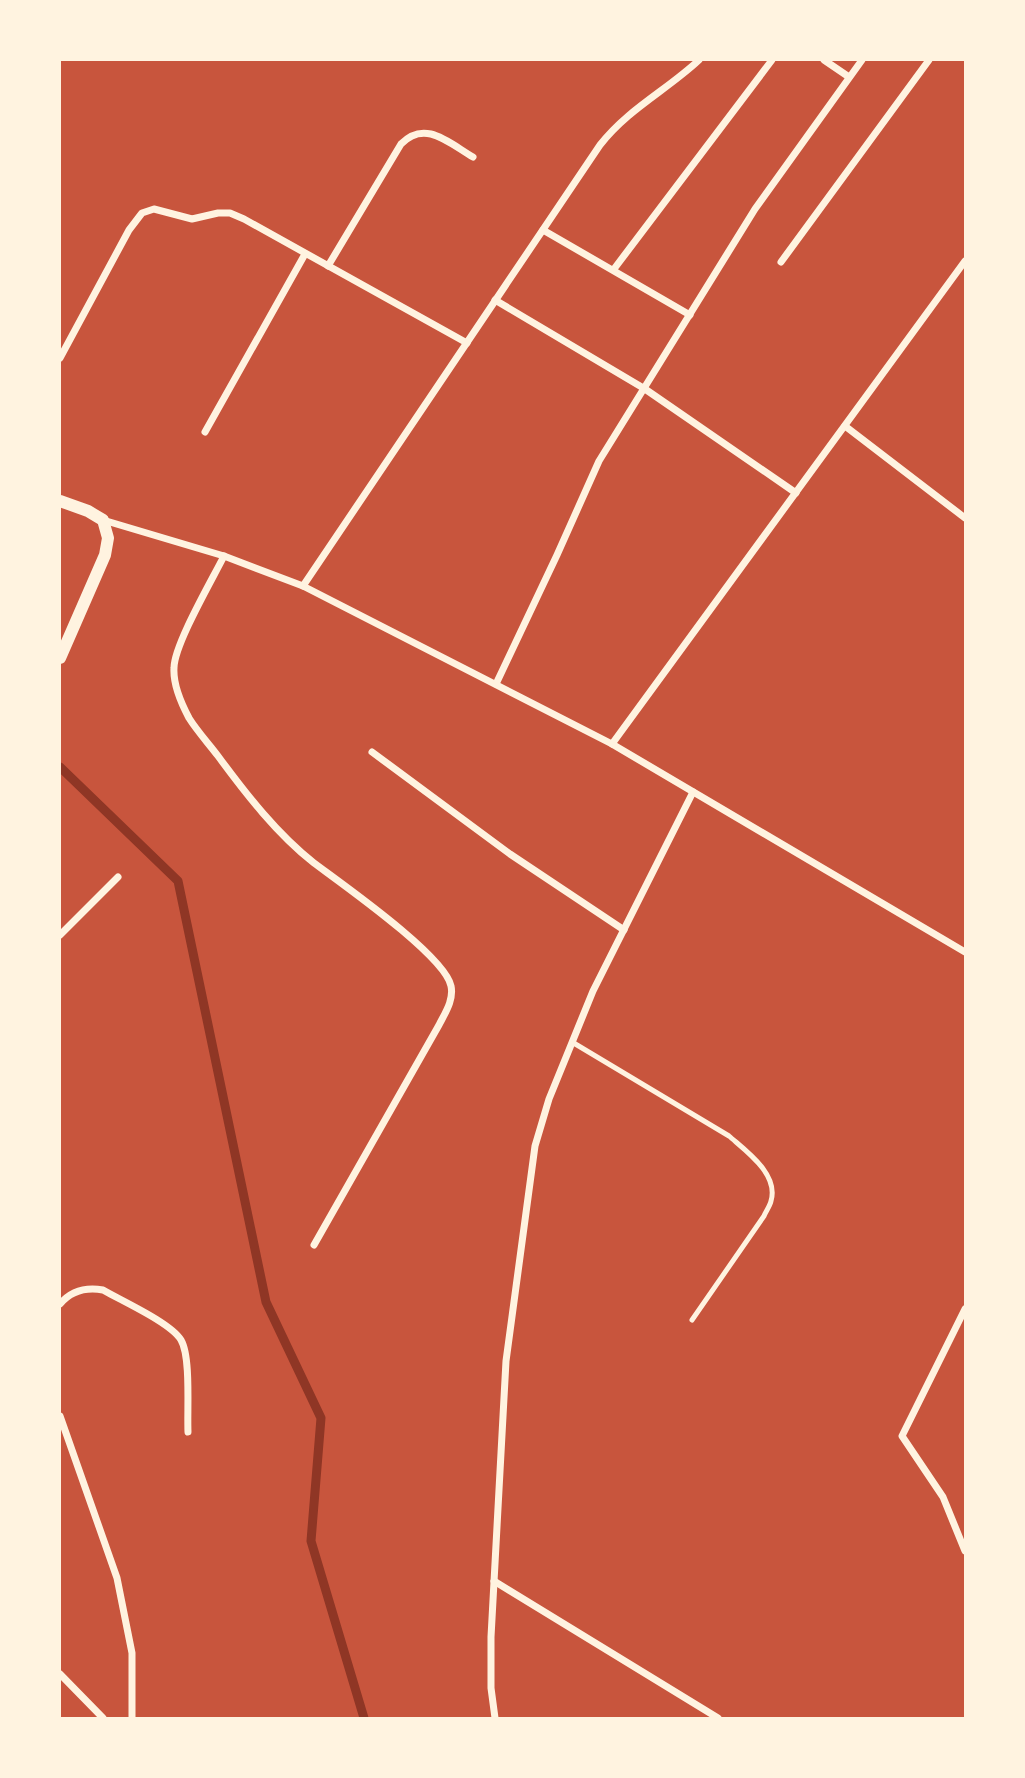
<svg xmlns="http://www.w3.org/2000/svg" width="1025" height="1778" viewBox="0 0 1025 1778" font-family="Raleway,sans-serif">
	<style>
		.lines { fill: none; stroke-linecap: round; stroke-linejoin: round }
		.stream { stroke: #8f3625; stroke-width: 9 }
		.service { stroke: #fff3e0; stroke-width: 5 }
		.minor { stroke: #fff3e0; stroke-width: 7 }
		.tertiary { stroke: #fff3e0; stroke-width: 12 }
	</style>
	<rect width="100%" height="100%" fill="#c8553d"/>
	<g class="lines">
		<polyline class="stream" points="60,767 178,881 266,1302 321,1418 311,1541 364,1718"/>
		<path class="service" d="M572,1042L729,1136C746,1151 779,1174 771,1201C770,1206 766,1211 764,1216L692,1320"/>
		<g class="minor">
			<polyline points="824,60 849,77"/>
			<polyline points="543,230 690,315"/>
			<polyline points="781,262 929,60"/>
			<path d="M328,266L401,144C425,119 449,143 473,157"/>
			<polyline points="614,269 772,60"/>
			<polyline points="495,300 645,389 796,493"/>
			<polyline points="60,358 129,230 142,213 154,209 192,219 218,213 230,213 244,219 467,343"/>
			<polyline points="845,426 965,518"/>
			<polyline points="205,432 305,254"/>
			<polyline points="103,520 224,556 303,586 612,744 965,952"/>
			<path d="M224,556C212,580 174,645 174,668C173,684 181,703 189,718C197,731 209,744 218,756C246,794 277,834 314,863C342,884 445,956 451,986C454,1000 445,1013 439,1025L314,1245"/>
			<path d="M303,586L600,145C628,109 667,90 699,60"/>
			<polyline points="496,684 557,555 599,461 755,209 862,60"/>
			<polyline points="612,744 965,261"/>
			<polyline points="372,752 510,854 624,930"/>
			<polyline points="60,935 118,877"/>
			<path d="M60,1304C71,1291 86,1287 103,1290C122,1301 171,1323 181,1340C191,1357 187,1410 188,1432"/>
			<polyline points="965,1309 902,1436 943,1497 965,1551"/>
			<polyline points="60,1416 117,1578 132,1653 132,1718"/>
			<polyline points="494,1581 718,1718"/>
			<polyline points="60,1674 103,1718"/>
			<polyline points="495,1718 491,1688 491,1637 506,1361 535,1146 549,1099 593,991 693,792"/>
		</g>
		<polyline class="tertiary" points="60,501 88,511 103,520 108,538 105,555 60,658"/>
	</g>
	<rect width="1025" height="1778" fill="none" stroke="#fff3e0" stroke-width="122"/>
</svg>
